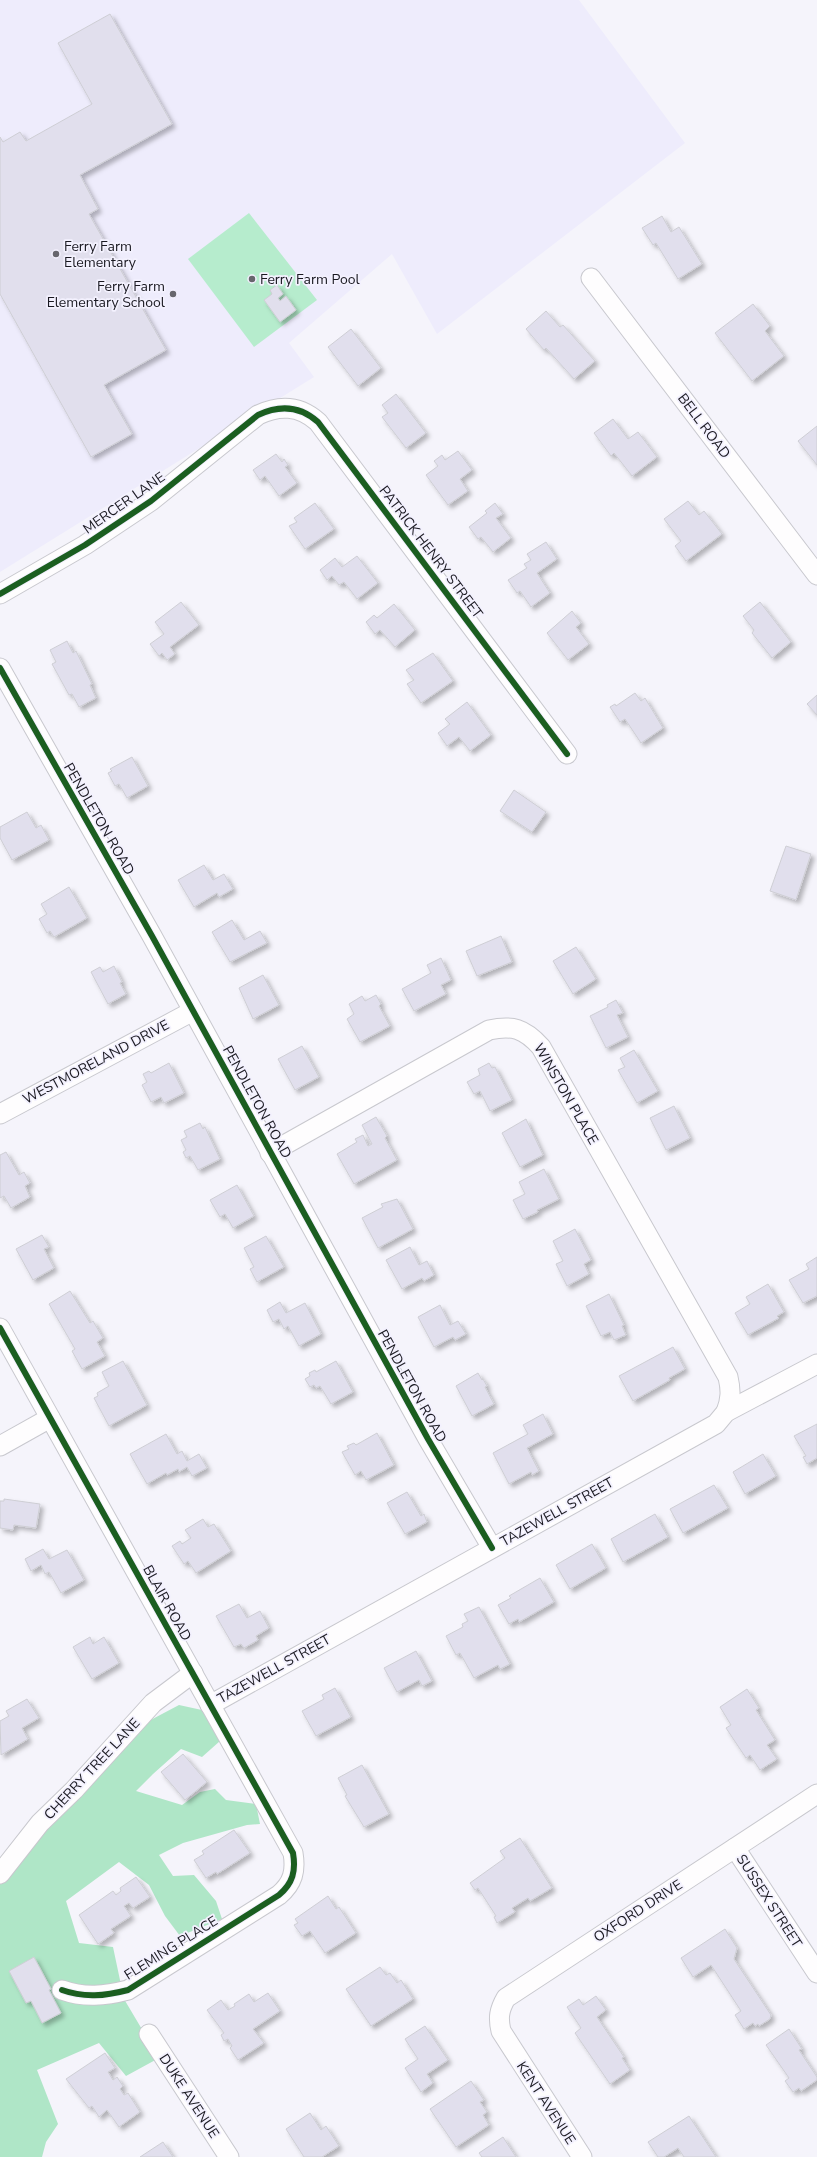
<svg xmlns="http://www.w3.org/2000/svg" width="817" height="2157" viewBox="0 0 817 2157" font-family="'Nunito Sans',sans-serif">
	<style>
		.built { fill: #eeecfc }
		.green { fill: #b6eccd }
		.forest { fill: #afe6c7 }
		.building { fill: #e1dfed; stroke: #ceced4; filter: url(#shadow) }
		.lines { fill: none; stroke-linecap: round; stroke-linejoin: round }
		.street-casing { stroke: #c8c8ce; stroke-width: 21 }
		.street { stroke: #fefdfe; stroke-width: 19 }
		.cycleway-casing { stroke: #f3f1fe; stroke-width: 8 }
		.cycleway { stroke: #1b5e20; stroke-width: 6 }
		.poi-dot { fill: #67666d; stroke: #f3f1fe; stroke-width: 1.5 }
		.labels { text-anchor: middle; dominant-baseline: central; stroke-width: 3.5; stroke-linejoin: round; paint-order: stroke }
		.poi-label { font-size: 14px; fill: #1a1921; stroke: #f3f1fe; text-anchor: start }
		.street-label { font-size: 14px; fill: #1a1921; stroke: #f3f1fe }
	</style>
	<defs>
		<filter id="shadow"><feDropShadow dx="3.5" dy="3.5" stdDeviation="2" flood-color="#0004"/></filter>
	</defs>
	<rect width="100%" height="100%" fill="#f5f4fb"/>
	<polygon class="built" points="0,0 579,0 685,143 437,334 392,254 289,343 314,377 0,572"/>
	<polygon class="green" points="249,213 317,300 254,347 188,259"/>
	<polygon class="forest" points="179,1705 211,1712 220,1741 202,1757 181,1749 153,1774 136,1791 182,1805 200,1792 215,1789 226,1800 256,1804 260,1824 247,1825 183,1843 159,1855 173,1876 194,1875 216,1901 222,1919 180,1936 165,1916 149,1885 119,1862 66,1901 79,1943 113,1947 124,1999 159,2058 126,2076 99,2043 37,2070 58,2124 46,2142 42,2157 0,2157 0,1879 145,1723"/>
	<g class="building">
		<polygon points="110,14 172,124 80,175 98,209 89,214 166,350 104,385 132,434 91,457 0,294 0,137 3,142 20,132 26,141 92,104 58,43"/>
		<polygon points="662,216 671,232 679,227 702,264 678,279 656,243 653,245 642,228"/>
		<polygon points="277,285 283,294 278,298 280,301 286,296 296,310 280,322 264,300 272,294 270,290"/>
		<polygon points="753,304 770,326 765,331 784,356 752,381 715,333"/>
		<polygon points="546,311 560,327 563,325 595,361 574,379 546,348 544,350 526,329"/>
		<polygon points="351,329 381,368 358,386 328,347"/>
		<polygon points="396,394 426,433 406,448 382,417 388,413 382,405"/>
		<polygon points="613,419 628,439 638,432 657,457 632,476 614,453 611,456 594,433"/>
		<polygon points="817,426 817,465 798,441"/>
		<polygon points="458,451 472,470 460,479 468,491 448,505 426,475 438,466 434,461 442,455 445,460"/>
		<polygon points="276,454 282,462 284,459 288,465 285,467 297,483 279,496 265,476 260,480 253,470"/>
		<polygon points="688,501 699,515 704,511 722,534 686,561 675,546 681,541 664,519"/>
		<polygon points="315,503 334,529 305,549 289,526 297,522 294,518"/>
		<polygon points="495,503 503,514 496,518 511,538 493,552 481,537 478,539 469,527 487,513 485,511"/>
		<polygon points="546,542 557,559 537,573 550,593 531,607 520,591 517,593 508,580 527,568 524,564 531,560 527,554"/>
		<polygon points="357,556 378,583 357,599 344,582 339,585 332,576 327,580 320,570 335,558 342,567"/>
		<polygon points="181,602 199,625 170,647 175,654 167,660 162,653 159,656 150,644 164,634 155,622"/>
		<polygon points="760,602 791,642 772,658 752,633 754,630 743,616"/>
		<polygon points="394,604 415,630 395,647 380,630 375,634 366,622 374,615 377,618"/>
		<polygon points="572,611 581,623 576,627 589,644 568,660 547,633"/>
		<polygon points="67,641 73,653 76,651 92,684 90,685 96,698 79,707 72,694 69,695 52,664 56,662 50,650"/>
		<polygon points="433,653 453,681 421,703 407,684 414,680 406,670"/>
		<polygon points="635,693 641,701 645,698 663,728 641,743 625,719 620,722 610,707 615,704 616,706"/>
		<polygon points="817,695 817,715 807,704"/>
		<polygon points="467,702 491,735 470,751 459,737 447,746 438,733 450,724 445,719"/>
		<polygon points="132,757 148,786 127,798 119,784 115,786 108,773 112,771 110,769"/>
		<polygon points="514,790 546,812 532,832 500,811"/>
		<polygon points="27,812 36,828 41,825 49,840 12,860 0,838 0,827"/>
		<polygon points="786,846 811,854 796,900 770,891"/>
		<polygon points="204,865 213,880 224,874 233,889 219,897 217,893 194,907 178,880"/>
		<polygon points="69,887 87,918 54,937 50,931 47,933 39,919 47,914 41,904"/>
		<polygon points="232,920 244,940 260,931 267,943 230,962 212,932"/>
		<polygon points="501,936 512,962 477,976 466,951"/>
		<polygon points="576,947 596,979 573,994 553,961"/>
		<polygon points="441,958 451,980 441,985 446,994 414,1011 402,989 431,973 427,965"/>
		<polygon points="114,966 122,982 120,983 126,994 108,1004 91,972 100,967 103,972"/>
		<polygon points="263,975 279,1005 253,1019 239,988"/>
		<polygon points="376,995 381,1004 379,1006 390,1026 360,1042 347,1019 354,1014 349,1004 362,996 365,1001"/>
		<polygon points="616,1000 623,1013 617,1015 628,1037 606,1048 590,1016 608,1007 607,1005"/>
		<polygon points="302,1046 319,1077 295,1090 278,1059"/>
		<polygon points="634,1050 658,1091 637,1103 618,1070 625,1067 620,1058"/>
		<polygon points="169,1063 184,1093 164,1103 161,1097 151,1102 142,1085 147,1082 143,1074 149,1071 151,1073"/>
		<polygon points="489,1063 492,1068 495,1067 512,1100 490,1111 480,1091 474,1094 467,1082 480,1075 478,1069"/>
		<polygon points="674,1106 690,1138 666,1150 650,1118"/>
		<polygon points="376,1117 387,1136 385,1138 397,1160 354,1184 337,1154 357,1142 355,1139 363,1135 368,1146 372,1144 362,1125"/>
		<polygon points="526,1119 543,1155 520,1167 502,1133"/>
		<polygon points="200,1123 203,1129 205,1127 220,1159 198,1170 190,1156 186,1158 183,1152 186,1150 181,1140 187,1137 184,1131"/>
		<polygon points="6,1152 19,1175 24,1172 30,1183 25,1186 30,1197 11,1208 4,1196 0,1198 0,1155"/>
		<polygon points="544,1169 559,1199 537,1210 538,1212 523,1219 513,1200 525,1194 519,1182"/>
		<polygon points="237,1185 254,1216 233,1228 225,1214 220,1217 210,1200"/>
		<polygon points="397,1199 413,1229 378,1248 362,1218 383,1207 381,1204"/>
		<polygon points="575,1229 591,1260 584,1264 589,1274 567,1286 556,1264 563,1261 553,1241"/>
		<polygon points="42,1235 49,1247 44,1249 54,1268 33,1280 16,1249"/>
		<polygon points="266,1236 284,1267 257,1282 250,1269 254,1267 244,1248"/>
		<polygon points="410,1247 419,1265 427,1261 434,1275 424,1281 422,1278 402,1289 386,1260"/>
		<polygon points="817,1257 817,1296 803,1303 789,1280 809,1269 806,1264"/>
		<polygon points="768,1284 784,1312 777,1316 779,1318 748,1335 735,1313 750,1304 746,1297"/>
		<polygon points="70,1291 90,1323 93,1321 103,1338 97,1342 105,1356 82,1369 72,1351 75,1349 49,1304"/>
		<polygon points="609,1294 624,1325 622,1326 626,1335 614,1340 610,1332 601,1336 586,1306"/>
		<polygon points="280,1302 286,1313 305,1303 321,1334 299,1346 288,1326 284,1329 279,1319 273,1322 267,1310"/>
		<polygon points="440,1305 450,1325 458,1321 466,1334 455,1340 453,1337 434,1347 418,1317"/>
		<polygon points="673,1347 685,1369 669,1378 670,1380 633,1401 619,1376"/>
		<polygon points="123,1361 147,1405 109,1426 94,1398 98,1396 97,1393 109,1386 102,1372"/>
		<polygon points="336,1361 353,1392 331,1404 320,1386 316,1388 314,1385 310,1387 305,1379 310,1376 309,1373 315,1370 316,1372"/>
		<polygon points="478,1373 482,1380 483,1379 487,1386 485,1387 494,1404 472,1416 456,1386"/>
		<polygon points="543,1414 553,1434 527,1448 539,1471 532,1475 531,1472 509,1484 493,1453 528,1434 523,1425"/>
		<polygon points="817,1424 817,1458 807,1464 803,1457 806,1456 794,1436"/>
		<polygon points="377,1433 394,1465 366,1480 361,1471 355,1475 342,1452 349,1449 347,1446 354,1443 356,1445"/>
		<polygon points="166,1434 177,1454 182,1451 187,1461 199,1454 207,1468 192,1476 187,1467 179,1472 178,1469 167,1475 166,1473 147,1484 130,1454"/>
		<polygon points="763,1454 776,1476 745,1494 733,1472"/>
		<polygon points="714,1485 728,1508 683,1533 670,1509"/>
		<polygon points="407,1492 421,1516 424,1514 427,1522 405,1534 387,1503"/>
		<polygon points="4,1499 40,1504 36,1528 14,1525 13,1530 0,1528 0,1501 4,1501"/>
		<polygon points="655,1514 668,1537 623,1562 611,1539"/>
		<polygon points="203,1519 208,1527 214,1524 231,1551 196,1573 188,1561 184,1564 172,1546 180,1541 182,1544 191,1538 185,1530"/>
		<polygon points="592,1544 606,1568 570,1589 556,1565"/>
		<polygon points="43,1549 49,1559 67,1550 84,1580 61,1593 49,1572 45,1574 41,1565 31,1571 25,1559"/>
		<polygon points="540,1578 554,1602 519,1622 518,1619 509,1624 498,1605 511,1598 509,1596"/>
		<polygon points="239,1604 247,1618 260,1611 269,1628 256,1636 258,1640 244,1648 241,1644 234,1647 216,1616"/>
		<polygon points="479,1607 510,1664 500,1669 498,1665 474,1678 460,1653 456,1655 446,1636 463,1627 462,1624 468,1621 464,1614"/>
		<polygon points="90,1637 93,1644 104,1637 119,1663 92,1679 73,1647"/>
		<polygon points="416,1651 432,1681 422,1686 419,1680 397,1692 384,1668"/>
		<polygon points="335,1688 351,1717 316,1736 302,1711 324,1699 322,1695"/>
		<polygon points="747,1689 759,1708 756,1710 775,1740 767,1745 777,1759 760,1770 750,1755 746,1758 726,1728 731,1725 720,1707"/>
		<polygon points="27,1699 39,1718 22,1728 28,1739 1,1755 0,1721 9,1716 6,1711"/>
		<polygon points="183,1754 207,1782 185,1800 161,1772"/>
		<polygon points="362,1765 389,1814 364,1827 345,1796 347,1795 338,1778"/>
		<polygon points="234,1830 250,1853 217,1874 216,1872 206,1878 194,1860 204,1854 202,1851"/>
		<polygon points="520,1838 552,1888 530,1901 528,1898 512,1908 515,1912 497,1923 494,1917 496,1916 478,1888 475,1890 470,1883 505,1858 500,1851"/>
		<polygon points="136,1877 150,1897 133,1908 129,1903 124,1906 131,1916 111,1929 114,1933 98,1944 79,1915 113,1891 116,1895 121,1891 120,1888"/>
		<polygon points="328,1896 336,1909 339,1907 356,1933 325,1953 310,1931 302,1936 294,1925 298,1923 295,1919"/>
		<polygon points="725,1929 737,1948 734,1959 771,2015 770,2019 759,2026 758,2024 755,2026 753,2023 744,2029 735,2015 741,2011 711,1965 693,1977 681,1958"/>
		<polygon points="34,1957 51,1989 49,1990 61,2013 42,2023 31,2001 26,2003 9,1971"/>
		<polygon points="380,1967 386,1975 390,1973 397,1983 401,1980 413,1999 371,2026 346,1989"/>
		<polygon points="268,1993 280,2011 253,2029 264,2043 238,2060 230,2048 232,2046 228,2039 224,2041 221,2035 224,2033 207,2010 221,2000 228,2010 235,2006 234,2004 249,1994 254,2002"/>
		<polygon points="596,1996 606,2010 597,2017 624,2057 622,2058 630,2070 610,2084 575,2033 581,2028 567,2007 579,1999 583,2005"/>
		<polygon points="425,2026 448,2060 427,2074 433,2083 421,2092 405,2068 418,2059 405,2039"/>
		<polygon points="789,2029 802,2049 799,2050 817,2077 817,2080 801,2091 799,2088 793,2092 785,2081 789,2078 766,2045"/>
		<polygon points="105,2053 115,2068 108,2072 113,2080 117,2077 123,2086 120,2089 124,2095 128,2093 140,2112 119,2127 107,2110 99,2117 92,2106 89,2108 66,2079"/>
		<polygon points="471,2081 484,2100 480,2102 487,2112 483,2115 489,2125 456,2147 430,2109"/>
		<polygon points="310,2113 321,2130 326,2126 339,2146 322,2157 304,2157 286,2129"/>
		<polygon points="689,2116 716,2157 684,2157 678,2148 664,2157 658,2157 648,2142"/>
		<polygon points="503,2137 516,2157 482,2157 479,2153"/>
		<polygon points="163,2142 173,2157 140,2157"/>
	</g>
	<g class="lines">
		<g class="street-casing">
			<g id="street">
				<polyline points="591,278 817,575"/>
				<path d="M0,594L85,545L151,501L258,415C279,405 299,405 318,422L567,754"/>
				<polyline points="0,668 152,936 428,1439 492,1548"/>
				<polyline points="0,1114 193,1011"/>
				<path d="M270,1153L489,1030C512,1025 524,1028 541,1047L728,1377C731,1390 731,1399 726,1412"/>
				<path d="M0,1328L293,1853C296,1871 293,1883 279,1895L128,1990C105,1996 84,1998 62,1990"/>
				<polyline points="0,1446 50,1418"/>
				<polyline points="210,1705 716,1424 726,1412 817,1364"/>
				<polyline points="735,1848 817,1973"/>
				<polyline points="0,1874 40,1823 74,1790 153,1703 193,1673"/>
				<polyline points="149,2034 229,2157"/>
				<path d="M582,2157L501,2031C498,2018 499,2010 506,1998L817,1794"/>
			</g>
		</g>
		<use href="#street" class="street"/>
		<g class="cycleway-casing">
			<g id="cycleway">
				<path d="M0,594L85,545L151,501L258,415C279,405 299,405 318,422L567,754"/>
				<polyline points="0,668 152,936 428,1439 492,1548"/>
				<path d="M0,1328L293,1853C296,1871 293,1883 279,1895L128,1990C105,1996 84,1998 62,1990"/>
			</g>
		</g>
		<use href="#cycleway" class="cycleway"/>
	</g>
	<g class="poi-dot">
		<circle cx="56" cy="254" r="4"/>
		<circle cx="252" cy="279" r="4"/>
		<circle cx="173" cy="294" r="4"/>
	</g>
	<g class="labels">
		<g class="poi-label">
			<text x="64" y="246">Ferry Farm<tspan x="64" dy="16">Elementary</tspan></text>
			<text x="260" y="279">Ferry Farm Pool</text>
			<text x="165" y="286" text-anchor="end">Ferry Farm<tspan x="165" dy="16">Elementary School</tspan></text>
		</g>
		<g class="street-label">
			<text transform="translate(704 426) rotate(53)">BELL ROAD</text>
			<text transform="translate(124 503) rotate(-35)">MERCER LANE</text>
			<text transform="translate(431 552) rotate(53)">PATRICK HENRY STREET</text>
			<text transform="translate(99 819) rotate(60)">PENDLETON ROAD</text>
			<text transform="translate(96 1062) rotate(-28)">WESTMORELAND DRIVE</text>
			<text transform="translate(566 1094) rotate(60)">WINSTON PLACE</text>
			<text transform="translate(257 1102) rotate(61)">PENDLETON ROAD</text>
			<text transform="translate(412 1386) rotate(61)">PENDLETON ROAD</text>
			<text transform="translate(557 1512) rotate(-29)">TAZEWELL STREET</text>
			<text transform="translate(167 1603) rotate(61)">BLAIR ROAD</text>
			<text transform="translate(274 1669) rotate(-29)">TAZEWELL STREET</text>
			<text transform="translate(92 1769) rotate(-47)">CHERRY TREE LANE</text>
			<text transform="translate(769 1901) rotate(57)">SUSSEX STREET</text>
			<text transform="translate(638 1911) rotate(-33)">OXFORD DRIVE</text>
			<text transform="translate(171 1948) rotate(-32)">FLEMING PLACE</text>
			<text transform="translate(189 2096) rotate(57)">DUKE AVENUE</text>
			<text transform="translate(546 2103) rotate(57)">KENT AVENUE</text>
		</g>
	</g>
</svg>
